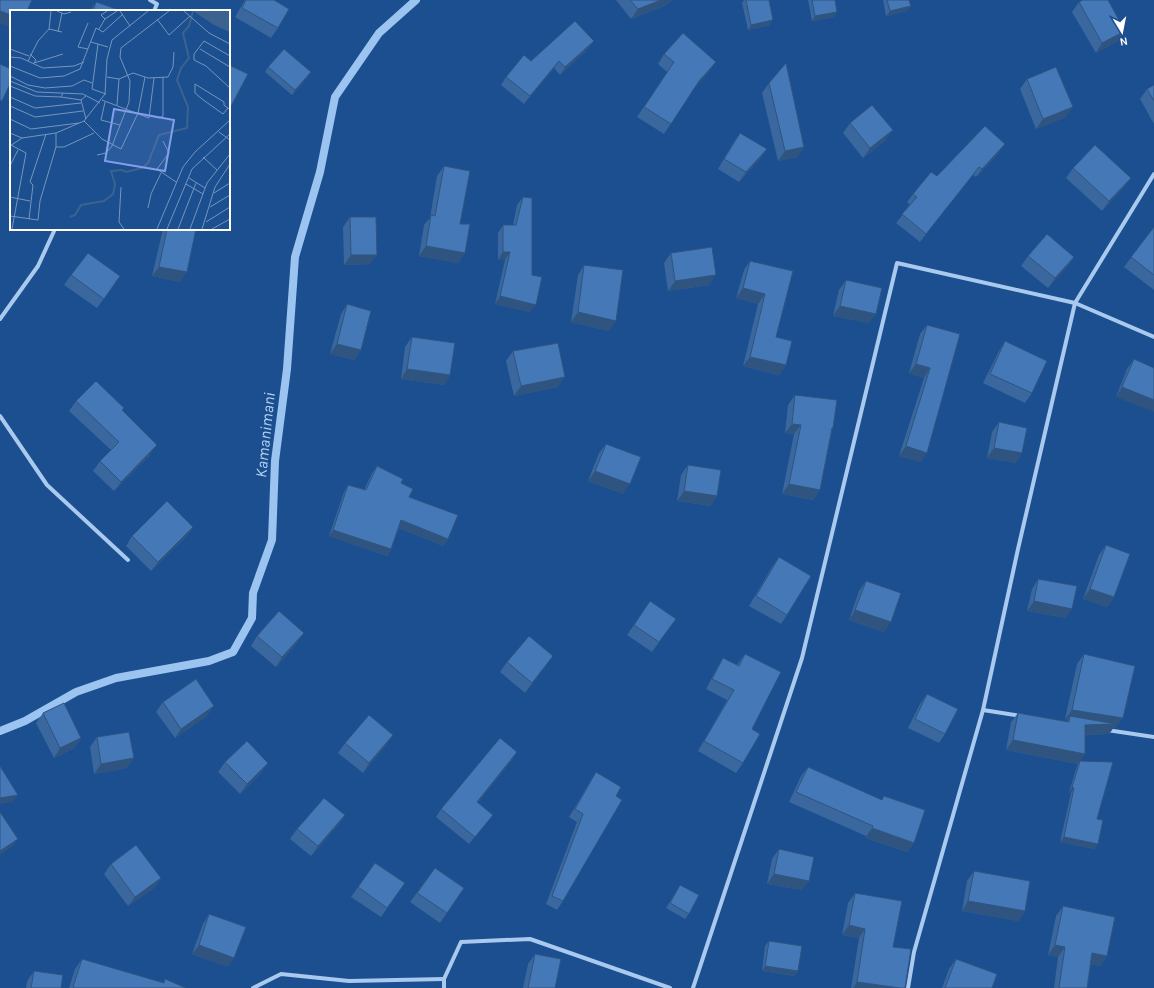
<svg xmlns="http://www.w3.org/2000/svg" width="1154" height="988" viewBox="0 0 1154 988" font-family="Karla,sans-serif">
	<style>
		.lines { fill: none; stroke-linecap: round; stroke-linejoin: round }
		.stream { stroke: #9cc4f0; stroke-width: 8 }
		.minor { stroke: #a9c9ee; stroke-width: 4 }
		.wall { fill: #3a679d }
		.shaded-wall { fill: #305480 }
		.building { fill: #4478b7; stroke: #305480 }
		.labels { text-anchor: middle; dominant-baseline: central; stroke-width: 4; stroke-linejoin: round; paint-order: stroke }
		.water-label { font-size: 16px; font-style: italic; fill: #b5d3f5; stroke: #1b4f8f }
		.inset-river { fill: none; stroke: #3c6290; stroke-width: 2 }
		.inset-road { fill: none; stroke: #7695bc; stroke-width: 1 }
		.view { fill: #839eea; fill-opacity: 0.15; stroke: #839eea; stroke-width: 2 }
		.inset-edge { fill: none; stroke: #fff; stroke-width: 2 }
	</style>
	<rect width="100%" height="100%" fill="#1b4f8f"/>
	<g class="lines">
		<polyline class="stream" points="0,731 25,721 76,692 116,678 209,661 233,652 252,618 253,593 272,540 275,461 287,369 295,257 320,172 335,97 379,33 416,0"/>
		<g class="minor">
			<polyline points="150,0 157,4 154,11"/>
			<polyline points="0,319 38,266 55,229"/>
			<polyline points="0,416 47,485 128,560"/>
			<polyline points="983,710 1021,716"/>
			<polyline points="1107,730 1154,737"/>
			<polyline points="253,988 281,974 349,981 444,979"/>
			<polyline points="444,988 444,979 461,942 530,939 670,988"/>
			<polyline points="693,988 802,658 897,263 1075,303 1154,337"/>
			<polyline points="908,988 914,952 983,710 1018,549 1075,303 1154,174"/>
		</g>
	</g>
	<g class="wall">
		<polygon points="245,0 274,0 278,28 271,38 235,17"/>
		<polygon points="616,0 672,0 664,6 631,19"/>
		<polygon points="744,0 769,0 770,25 748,30 742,3"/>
		<polygon points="808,0 835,0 834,17 812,21"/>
		<polygon points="883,0 909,0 907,11 886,16"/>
		<polygon points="96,2 122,11 90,11"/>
		<polygon points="1079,2 1125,31 1118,41 1096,53 1072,12"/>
		<polygon points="588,49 560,75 554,68 524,104 501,85 506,77 531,61"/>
		<polygon points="664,54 709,72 694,88 664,134 637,117 667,72 658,64"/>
		<polygon points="268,67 308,77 292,95 265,72"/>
		<polygon points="1027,79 1066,117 1036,129 1020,89"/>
		<polygon points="769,83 804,147 797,157 778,161 762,93"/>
		<polygon points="1154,85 1154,124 1140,99 1147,89"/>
		<polygon points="850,123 886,140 863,158 843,133"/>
		<polygon points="740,133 767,149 760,159 739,182 718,169 733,143"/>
		<polygon points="999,153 976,177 973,175 920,242 896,223 910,205 907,202 913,194 937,176"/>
		<polygon points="444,166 460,224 465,253 458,263 419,256 424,225 430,218 437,176"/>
		<polygon points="1073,168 1131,178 1124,187 1102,211 1066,178"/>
		<polygon points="523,197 530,312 495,304 505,260 498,260 498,233 503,225 513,225 517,205"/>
		<polygon points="350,217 370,264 344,265 343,227"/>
		<polygon points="1154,227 1154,290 1124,267"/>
		<polygon points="163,229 196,229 180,282 152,276"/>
		<polygon points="671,253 709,285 668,291 664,263"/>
		<polygon points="1028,256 1074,257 1067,267 1048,288 1021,266"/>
		<polygon points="750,261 793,271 776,337 786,365 779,375 743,366 758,304 736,298 744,270"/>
		<polygon points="584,265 609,331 571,322 578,275"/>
		<polygon points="71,275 113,286 97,308 64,285"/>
		<polygon points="846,280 869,323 833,316 839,290"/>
		<polygon points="347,304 361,350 354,360 330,354 341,314"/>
		<polygon points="927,325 960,334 921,462 899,456 924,378 909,373 920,334"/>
		<polygon points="412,337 450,375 444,385 401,379 405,347"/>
		<polygon points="1005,341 1032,393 1025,403 983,383 999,351"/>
		<polygon points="513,351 558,387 514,396 506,361"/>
		<polygon points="1134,359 1154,368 1116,397 1127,369"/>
		<polygon points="795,395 832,431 820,490 813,500 782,494 794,434 785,433 788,405"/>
		<polygon points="76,401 122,411 150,455 114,491 93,471 100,461 111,450 69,411"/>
		<polygon points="999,422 1016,463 987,458 992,432"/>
		<polygon points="606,444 623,494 588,481 599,453"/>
		<polygon points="688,465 711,506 677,501 681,475"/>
		<polygon points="377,466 401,483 409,497 448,539 443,546 399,528 391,549 387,556 329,536 344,492 348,485 364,490 372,473"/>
		<polygon points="193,527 186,537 151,571 126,546 132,536"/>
		<polygon points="1106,545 1114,597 1107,607 1083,599 1099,555"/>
		<polygon points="779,557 787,615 781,624 749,606 772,567"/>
		<polygon points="1038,579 1066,618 1027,611 1032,589"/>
		<polygon points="866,581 884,632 849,620 859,591"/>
		<polygon points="650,601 676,619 652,652 627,635"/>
		<polygon points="257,636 297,643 276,667 251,646"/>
		<polygon points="745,654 752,729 743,763 736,773 698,751 727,700 706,689 717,668 723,658 737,665"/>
		<polygon points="1084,654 1116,728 1114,727 1109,734 1085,735 1080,761 1097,819 1095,849 1060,842 1071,793 1069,792 1077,766 1078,764 1006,750 1011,722 1018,713 1066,722 1068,720 1065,719 1077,664"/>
		<polygon points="507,662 546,666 525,693 500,672"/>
		<polygon points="927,694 945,734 939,743 908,728 920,704"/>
		<polygon points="163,702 207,716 175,738 156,712"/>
		<polygon points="43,713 81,738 74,748 54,758 36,723"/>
		<polygon points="393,735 386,745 363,773 338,753 345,743"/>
		<polygon points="97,737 127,768 94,774 90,747"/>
		<polygon points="517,752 512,760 478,802 487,822 469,844 436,817 441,809"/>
		<polygon points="225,762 268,763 261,773 240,794 218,772"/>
		<polygon points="808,767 881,800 884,796 914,843 907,852 865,838 866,836 789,802 801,776"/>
		<polygon points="596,772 616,796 563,901 557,910 546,904 577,822 569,817 591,780"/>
		<polygon points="345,815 338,825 311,856 290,839 297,829"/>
		<polygon points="779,849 802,890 767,884 772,859"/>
		<polygon points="375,863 405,883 381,917 351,897"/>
		<polygon points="111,864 161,878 154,888 128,906 104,874"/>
		<polygon points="435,868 464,888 440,923 410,902"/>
		<polygon points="974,871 1025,911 1018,921 962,911 967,881"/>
		<polygon points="680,885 689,914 685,919 666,908"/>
		<polygon points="855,893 905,988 851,988 859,938 842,935 848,903"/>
		<polygon points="1063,906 1107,956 1100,966 1091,964 1087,988 1054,988 1058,957 1048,955 1056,916"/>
		<polygon points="209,914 228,967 192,954 203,924"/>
		<polygon points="769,941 795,976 762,971 765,946"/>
		<polygon points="535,954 555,988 523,988 528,964"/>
		<polygon points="82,959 163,983 165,979 186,988 69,988 75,969"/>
		<polygon points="956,959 992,988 942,988 949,969"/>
		<polygon points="34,971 61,988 26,988 27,981"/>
	</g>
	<g class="shaded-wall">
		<polygon points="661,0 672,0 664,6 631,19 638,9"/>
		<polygon points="911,6 907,11 886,16 890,11"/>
		<polygon points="0,11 11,15 11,28 0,23"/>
		<polygon points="837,12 834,17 812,21 815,16"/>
		<polygon points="773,20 770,25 748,30 751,25"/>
		<polygon points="1125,31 1118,41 1096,53 1102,43"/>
		<polygon points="594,41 588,49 560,75 565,67"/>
		<polygon points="559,61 554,68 524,104 530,96"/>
		<polygon points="716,62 709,72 692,91 699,81"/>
		<polygon points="311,72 308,77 292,95 295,90"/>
		<polygon points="1073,107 1066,117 1036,129 1043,119"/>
		<polygon points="893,130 886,140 863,158 870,148"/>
		<polygon points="1005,144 999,153 976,177 982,169"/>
		<polygon points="804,147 797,157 778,161 785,151"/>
		<polygon points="767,149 760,159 739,182 746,172"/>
		<polygon points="979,167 973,175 920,242 926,234"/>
		<polygon points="1131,178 1124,187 1102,211 1109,201"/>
		<polygon points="426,246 465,253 458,263 419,256"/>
		<polygon points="503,252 510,252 505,260 498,260"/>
		<polygon points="351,255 377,255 370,264 344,265"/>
		<polygon points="1074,257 1067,267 1048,288 1055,278"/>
		<polygon points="159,267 187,272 180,282 152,276"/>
		<polygon points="716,275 709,285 668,291 675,281"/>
		<polygon points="743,288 765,294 758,304 736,298"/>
		<polygon points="500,296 536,305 530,312 495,304"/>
		<polygon points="840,306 876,314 869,323 833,316"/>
		<polygon points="578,312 616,321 609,331 571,322"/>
		<polygon points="337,344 361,350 354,360 330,354"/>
		<polygon points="750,357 786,365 779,375 743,366"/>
		<polygon points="916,364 930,368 924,378 909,373"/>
		<polygon points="407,369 450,375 444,385 401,379"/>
		<polygon points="565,377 558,387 514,396 521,386"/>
		<polygon points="1122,387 1154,400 1154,412 1116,397"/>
		<polygon points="792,424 801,425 794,434 785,433"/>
		<polygon points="157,445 150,455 114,491 121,482"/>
		<polygon points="906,446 927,453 921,462 899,456"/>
		<polygon points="994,448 1022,453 1016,463 987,458"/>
		<polygon points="595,471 630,484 623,494 588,481"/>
		<polygon points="789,484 820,490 813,500 782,494"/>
		<polygon points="684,491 717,496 711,506 677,501"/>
		<polygon points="401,520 448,539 443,546 397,527"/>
		<polygon points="193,527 186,537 151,571 158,562"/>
		<polygon points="333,530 391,549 387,556 329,536"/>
		<polygon points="1090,589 1114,597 1107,607 1083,599"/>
		<polygon points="1034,601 1072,609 1066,618 1027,611"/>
		<polygon points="855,610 891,622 884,632 849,620"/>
		<polygon points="304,633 297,643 276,667 282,657"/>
		<polygon points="553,656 546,666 525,693 532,683"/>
		<polygon points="214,706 207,716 175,738 181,729"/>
		<polygon points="1072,710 1123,718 1116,728 1114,727 1109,734 1078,735 1085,725 1070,716 1068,720 1065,719"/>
		<polygon points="393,735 386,745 363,773 369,763"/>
		<polygon points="81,738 74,748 54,758 60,748"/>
		<polygon points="1013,740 1085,754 1078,764 1006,750"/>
		<polygon points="517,752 512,760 472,810 477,802"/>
		<polygon points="134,758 127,768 94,774 101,764"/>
		<polygon points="268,763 261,773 240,794 247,784"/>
		<polygon points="1072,787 1074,788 1071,793 1069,792"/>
		<polygon points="18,795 13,802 0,804 0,798"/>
		<polygon points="345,815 338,825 311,856 318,846"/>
		<polygon points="872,828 914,843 907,852 865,838"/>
		<polygon points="1064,837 1098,844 1095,849 1060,842"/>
		<polygon points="18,839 13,846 0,855 0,851"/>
		<polygon points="774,874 809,881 802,890 767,884"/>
		<polygon points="161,878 154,888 128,906 135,897"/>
		<polygon points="968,901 1025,911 1018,921 962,911"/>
		<polygon points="849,925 865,929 859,938 842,935"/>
		<polygon points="199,945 234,958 228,967 192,954"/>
		<polygon points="1055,945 1065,947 1058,957 1048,955"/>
		<polygon points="1092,953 1107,956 1100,966 1085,963"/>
		<polygon points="765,966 798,971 795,976 762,971"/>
		<polygon points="857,982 900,988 853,988"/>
	</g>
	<g class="building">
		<polygon points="0,0 32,0 27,11 11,11 11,15 0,11"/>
		<polygon points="246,0 274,0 289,9 278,28 242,8"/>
		<polygon points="630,0 661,0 638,9"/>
		<polygon points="746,0 769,0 773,20 751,25"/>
		<polygon points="812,0 835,0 837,12 815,16"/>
		<polygon points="887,0 909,0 911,6 890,11"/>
		<polygon points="1083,0 1108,0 1125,31 1102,43 1079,2"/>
		<polygon points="96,2 122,11 93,11"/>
		<polygon points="575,21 594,41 565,67 559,61 530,96 506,77 524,55 531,61"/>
		<polygon points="683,33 716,62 699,81 671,124 644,107 674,62 664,54"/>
		<polygon points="284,49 311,72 295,90 268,67"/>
		<polygon points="786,63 804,147 785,151 769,83"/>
		<polygon points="0,64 11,69 11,82 2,101 0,100"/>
		<polygon points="229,65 248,74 229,110"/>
		<polygon points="1056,67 1073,107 1043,119 1027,79"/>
		<polygon points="1154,85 1154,101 1147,89"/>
		<polygon points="872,105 893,130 870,148 850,123"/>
		<polygon points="985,126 1005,144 982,169 979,167 926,234 902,214 917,197 913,194 931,172 937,176"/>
		<polygon points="740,133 767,149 746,172 724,159"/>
		<polygon points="1095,145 1131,178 1109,201 1073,168"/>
		<polygon points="444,166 470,171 460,224 470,224 465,253 426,246 431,215 435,216"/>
		<polygon points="523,197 532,198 532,275 542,277 536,305 500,296 510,252 503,252 503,225 516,225"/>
		<polygon points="350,217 376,217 377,255 351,255"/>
		<polygon points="1154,227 1154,275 1131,257"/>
		<polygon points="167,229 196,229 187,272 159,267"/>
		<polygon points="1047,234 1074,257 1055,278 1028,256"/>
		<polygon points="712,247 716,275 675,281 671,253"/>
		<polygon points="88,253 120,276 104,299 71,275"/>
		<polygon points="750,261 793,271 776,337 792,341 786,365 750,357 765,294 743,288"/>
		<polygon points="584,265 623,270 616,321 578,312"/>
		<polygon points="846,280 882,288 876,314 840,306"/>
		<polygon points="347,304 371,311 361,350 337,344"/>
		<polygon points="927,325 960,334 927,453 906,446 930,368 916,364"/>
		<polygon points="412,337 455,343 450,375 407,369"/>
		<polygon points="1005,341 1047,361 1032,393 990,374"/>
		<polygon points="558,343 565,377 521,386 513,351"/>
		<polygon points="1134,359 1154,368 1154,400 1122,387"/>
		<polygon points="96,381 124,408 122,410 157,445 121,482 100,461 119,442 76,401"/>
		<polygon points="795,395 837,400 833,428 832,428 820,490 789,484 801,425 792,424"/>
		<polygon points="999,422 1027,428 1022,453 994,448"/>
		<polygon points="606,444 641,457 630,484 595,471"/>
		<polygon points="688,465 721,470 717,496 684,491"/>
		<polygon points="377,466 403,479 401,483 413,489 409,497 458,515 448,539 401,520 391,549 333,530 348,485 366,490"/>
		<polygon points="167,501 193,527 158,562 132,536"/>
		<polygon points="1106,545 1130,554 1114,597 1090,589"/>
		<polygon points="779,557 811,576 787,615 756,596"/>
		<polygon points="1038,579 1077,586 1072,609 1034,601"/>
		<polygon points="866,581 901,593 891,622 855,610"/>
		<polygon points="650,601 676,619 659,642 634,625"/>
		<polygon points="279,611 304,633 282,657 257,636"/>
		<polygon points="529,636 553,656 532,683 507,662"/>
		<polygon points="745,654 781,672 752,729 760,734 743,763 704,741 734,690 712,679 723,658 739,666"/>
		<polygon points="1084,654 1135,666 1123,718 1072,710"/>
		<polygon points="196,679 214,706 181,729 163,702"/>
		<polygon points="927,694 958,709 945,734 915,719"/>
		<polygon points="64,703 81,738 60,748 43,713"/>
		<polygon points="1018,713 1069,722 1070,716 1116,724 1085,725 1085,754 1013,740"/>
		<polygon points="369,715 393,735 369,763 345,743"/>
		<polygon points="129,732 134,758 101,764 97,737"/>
		<polygon points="500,738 517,752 477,802 493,815 475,837 441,809"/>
		<polygon points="247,741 268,763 247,784 225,762"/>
		<polygon points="1080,761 1113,762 1097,819 1103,820 1098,844 1064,837 1074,788 1072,787"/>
		<polygon points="0,766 18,795 0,798"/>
		<polygon points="808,767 882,800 884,796 925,810 914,843 872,828 873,826 796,792"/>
		<polygon points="596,772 621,787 616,796 622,800 563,901 552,896 583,814 575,809"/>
		<polygon points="324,798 345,815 318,846 297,829"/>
		<polygon points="0,812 18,839 0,851"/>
		<polygon points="136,845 161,878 135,897 111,864"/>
		<polygon points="779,849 814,857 809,881 774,874"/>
		<polygon points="375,863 405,883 387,908 358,887"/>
		<polygon points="435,868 464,888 447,913 417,893"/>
		<polygon points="974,871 1030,881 1025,911 968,901"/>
		<polygon points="680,885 699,895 689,914 670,903"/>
		<polygon points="855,893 902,901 893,947 911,949 905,988 900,988 857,982 865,929 849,925"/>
		<polygon points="1063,906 1115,917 1107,956 1092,953 1087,988 1059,988 1065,947 1055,945"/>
		<polygon points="209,914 246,927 234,958 199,945"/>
		<polygon points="769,941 802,946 798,971 765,966"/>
		<polygon points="535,954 561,959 555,988 528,988"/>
		<polygon points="82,959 164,983 165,979 186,988 75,988 73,987"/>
		<polygon points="956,959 997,974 992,988 945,988"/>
		<polygon points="34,971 63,975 61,988 31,988"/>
	</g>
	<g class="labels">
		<g class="water-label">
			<text transform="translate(265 435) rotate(-84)">Kamanimani</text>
		</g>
	</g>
	<g transform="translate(10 10)">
		<rect width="220" height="220" fill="#1b4f8f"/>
		<path d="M183,1H220V22L204,15Z" fill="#3c6290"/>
		<path class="inset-river" d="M60,207L65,205L71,195L94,191L103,184L105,174L101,161L112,160L116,162L132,158L138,153L149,125L177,118L178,97L167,70L171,58L179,48L173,23L179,16L183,1"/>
		<path class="inset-road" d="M47,1L54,4L61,2M110,1L120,16M174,1L199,23L220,34M95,9L91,5L97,1M147,9L159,25L180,6M78,13L68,37L78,39M39,19L52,22M89,19L95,9L107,1M48,22L52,3M81,32L98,37M88,34L82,79L96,84M0,39L19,46M190,39L220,57M20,44L26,50L24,53M220,46L194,31L184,44V50L196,56L220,78M0,47L11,48L33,58L64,56L74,52M18,51L28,31L39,19L41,1M24,53L53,44M0,56L30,68L54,66L70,59L86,18L93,22L113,4M0,66L18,75L35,78L62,76L74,70L82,73M97,67L109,69L123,63L138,68L158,67L163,57L164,42M0,71L27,82L73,84L90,93M0,76L25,86L51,87L53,83M0,87L25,98L71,93M51,87L71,90M92,90L139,108L144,68M95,92L91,110L110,115M107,95L109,69M0,96L25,107L73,101M218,98L213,104L192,89L185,83V74L214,92V95L215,96L218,98L220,99M141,106L149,108L153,106V67M0,109L21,119L69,113M76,109L71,90L76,86M74,111L92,129L111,139L128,103L135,67M209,122L220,130M0,123L12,128M153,131L159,143L147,159L166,172M1,135L16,143L2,219M0,136L12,128L46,123L74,111L95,84L97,49L102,30L138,1M46,137H54L84,123M87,145L96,143L102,136L119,92L120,71L110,47L111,38L159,1M193,147L207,160M0,156L8,140M179,168L195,178M176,174L193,184M111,177L109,212L114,219M204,183L220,173M0,187L20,191M200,197L220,185M138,198L141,184L151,163M0,206L28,210L30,191L46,137V123M19,209L23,175L20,172L36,124M196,212L220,197M147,219L173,157L185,142L220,110M157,219L182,159L220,124M168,219L186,173M180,219L197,173L220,144M192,219L205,177L220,154M202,219L220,209"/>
		<path class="view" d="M104,99L164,110L155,161L95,151Z"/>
		<rect width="220" height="220" class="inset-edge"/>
	</g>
	<g transform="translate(1122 32) rotate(170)" stroke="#1b4f8f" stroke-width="3" paint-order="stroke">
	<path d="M0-3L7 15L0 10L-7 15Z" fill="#ffffff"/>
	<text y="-6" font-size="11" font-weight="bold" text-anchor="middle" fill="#ffffff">N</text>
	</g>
</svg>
